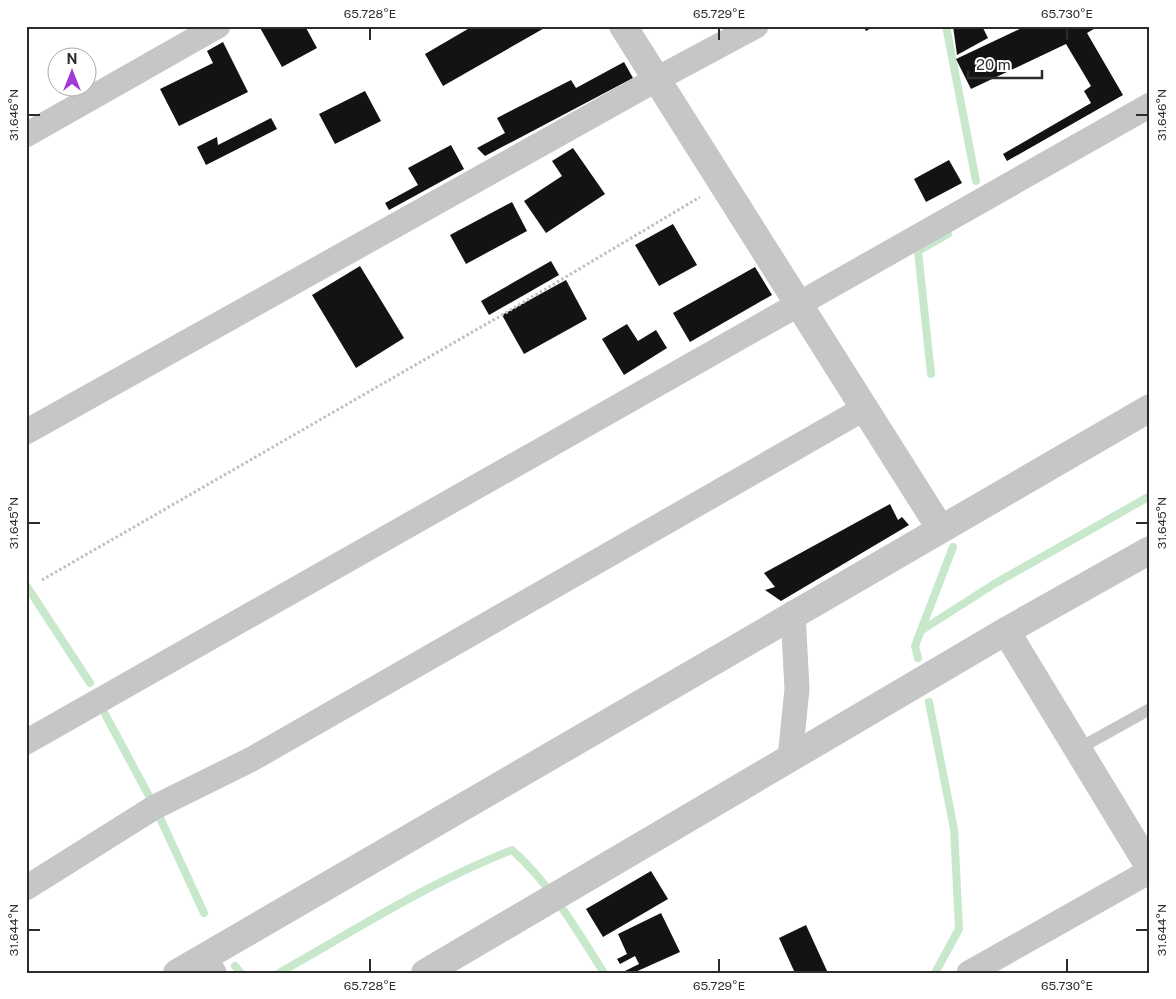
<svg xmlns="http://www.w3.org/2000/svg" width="1176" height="999" viewBox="0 0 1176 999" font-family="'Public Sans',sans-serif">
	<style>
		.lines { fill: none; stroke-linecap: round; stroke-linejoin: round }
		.stream { stroke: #c7e8cb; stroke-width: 8 }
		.building { fill: #131313 }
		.path { stroke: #c0c0c0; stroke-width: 3; stroke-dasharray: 2.5 2.5; stroke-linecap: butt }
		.service { stroke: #c6c6c6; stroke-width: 12 }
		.minor { stroke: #c6c6c6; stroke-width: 25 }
		.tertiary { stroke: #c6c6c6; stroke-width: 28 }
		.ticks { fill: none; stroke: #2c2c2c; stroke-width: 2 }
		.neatline { fill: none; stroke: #2c2c2c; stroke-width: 2 }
		.ticks-label { font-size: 12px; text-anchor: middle; fill: #2c2c2c }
	</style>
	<rect width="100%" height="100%" fill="#fff"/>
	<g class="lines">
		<g class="stream">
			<polyline points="946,26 976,181"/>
			<polyline points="931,374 918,251 948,234"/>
			<polyline points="26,585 90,683"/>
			<polyline points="922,630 994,584 1150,496"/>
			<polyline points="918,658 915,646 953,547"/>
			<polyline points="929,702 954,829 959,929 935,973"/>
			<polyline points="105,714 155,807 204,913"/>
			<polyline points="235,966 241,973"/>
			<path d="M279,973C355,930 430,882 512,850C549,882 578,932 604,973"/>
		</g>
	</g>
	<g class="building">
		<polygon points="259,26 305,26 317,48 282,67"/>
		<polygon points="473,26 548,26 443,86 425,54"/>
		<polygon points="863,26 875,26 866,31"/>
		<polygon points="953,26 982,26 988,38 957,55"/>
		<polygon points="1026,26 1099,26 1087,33 1123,95 1007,161 1003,154 1091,103 1084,91 1091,86 1066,44 971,89 956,59"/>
		<polygon points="223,42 248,92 179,126 160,89 213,63 207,51"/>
		<polygon points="624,62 633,78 485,156 477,148 505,133 497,118 571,80 576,88"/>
		<polygon points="365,91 381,121 335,144 319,114"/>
		<polygon points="271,118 277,129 206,165 197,147 217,137 218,145"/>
		<polygon points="451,145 464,169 389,210 385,203 418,185 408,168"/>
		<polygon points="573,148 605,194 546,233 524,201 562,176 552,161"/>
		<polygon points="949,160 962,183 926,202 914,179"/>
		<polygon points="512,202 527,231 466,264 450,235"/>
		<polygon points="673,224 697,265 659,286 635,245"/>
		<polygon points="551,261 559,275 489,315 481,301"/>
		<polygon points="360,266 404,338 356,368 312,295"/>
		<polygon points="755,267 772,295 690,342 673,313"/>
		<polygon points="566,280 587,319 524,354 502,315"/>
		<polygon points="627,324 638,341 656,330 667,348 624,375 602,339"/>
		<polygon points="890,504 898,520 902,517 909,525 781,601 765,590 775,587 764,573"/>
		<polygon points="651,871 668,899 603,937 586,909"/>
		<polygon points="661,913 680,952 633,973 621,973 639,964 635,956 620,964 617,959 627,954 618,934"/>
		<polygon points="806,925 828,973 795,973 779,938"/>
	</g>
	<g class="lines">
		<polyline class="path" points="42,580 502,315 700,197"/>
		<polyline class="service" points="1078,749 1150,709"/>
		<g class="minor">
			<polyline points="26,135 218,26"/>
			<polyline points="26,432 657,79 756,26"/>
			<polyline points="26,742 1150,105"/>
			<polyline points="790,758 797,689 793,613"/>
			<polyline points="26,888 155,807 252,759 865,408"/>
			<polyline points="205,957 214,973"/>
			<polyline points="969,973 1150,871"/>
		</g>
		<g class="tertiary">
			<polyline points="623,26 940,528"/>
			<polyline points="1006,631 1150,868"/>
			<polyline points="177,973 1150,408"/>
			<polyline points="425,973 1006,631 1150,550"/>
		</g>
	</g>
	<path class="ticks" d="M370,28V40M719,28V40M1067,28V40M28,115H40M1136,115H1148M28,523H40M1136,523H1148M28,930H40M1136,930H1148M370,959V972M719,959V972M1067,959V972"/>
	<rect width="1176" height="999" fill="none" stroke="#ffffff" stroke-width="55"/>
	<g transform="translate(72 72)"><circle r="24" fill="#ffffff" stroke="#ababab"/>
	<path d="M0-4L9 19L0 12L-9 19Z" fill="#a239d8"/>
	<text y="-8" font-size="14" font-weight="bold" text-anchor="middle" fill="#2c2c2c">N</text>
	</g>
	<path d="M968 70v8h74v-8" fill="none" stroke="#2c2c2c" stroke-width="2.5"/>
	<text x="976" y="70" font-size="15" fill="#2c2c2c" stroke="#ffffff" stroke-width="4" paint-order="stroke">20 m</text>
	<rect x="28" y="28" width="1120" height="944" class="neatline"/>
	<g class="ticks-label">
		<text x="370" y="18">65.728°E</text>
		<text x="719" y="18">65.729°E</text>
		<text x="1067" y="18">65.730°E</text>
		<text transform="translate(14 115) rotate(-90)" y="4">31.646°N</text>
		<text transform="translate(1162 115) rotate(-90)" y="4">31.646°N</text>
		<text transform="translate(14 523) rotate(-90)" y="4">31.645°N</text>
		<text transform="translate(1162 523) rotate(-90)" y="4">31.645°N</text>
		<text transform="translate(14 930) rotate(-90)" y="4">31.644°N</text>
		<text transform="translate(1162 930) rotate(-90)" y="4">31.644°N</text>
		<text x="370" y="990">65.728°E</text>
		<text x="719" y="990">65.729°E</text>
		<text x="1067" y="990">65.730°E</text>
	</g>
</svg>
